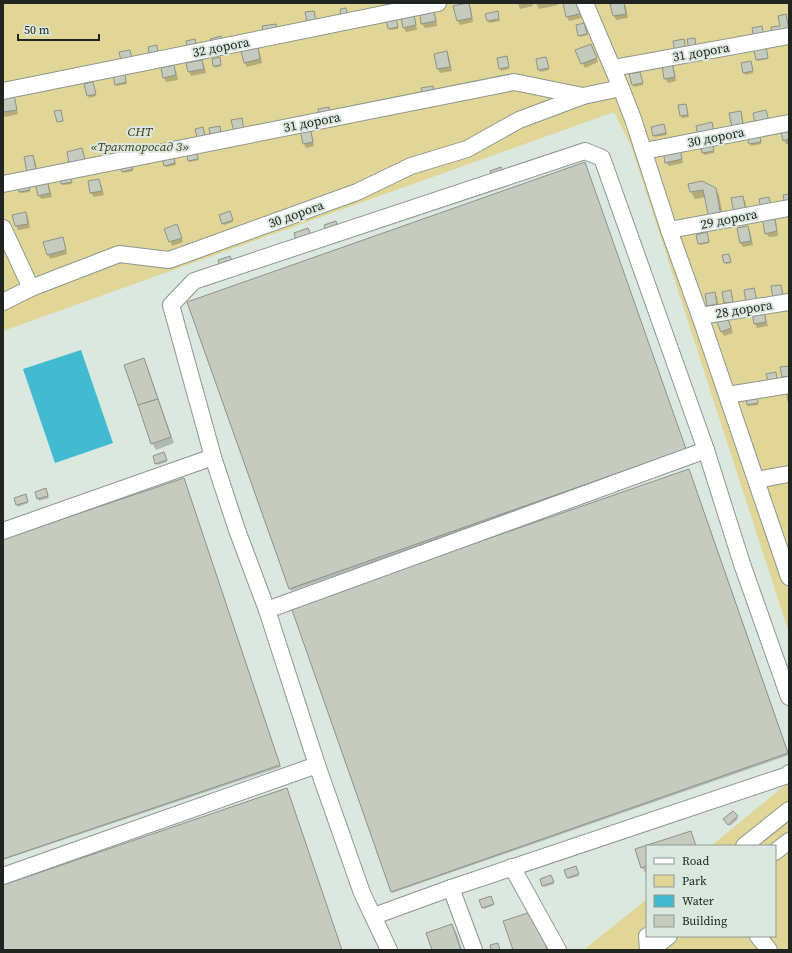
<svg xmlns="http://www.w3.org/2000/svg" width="792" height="953" viewBox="0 0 792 953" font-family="'Source Serif 4',serif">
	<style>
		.green { fill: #e1d697 }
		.water { fill: #42bbd1 }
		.shadow { fill: #0003 }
		.building { fill: #c5ccbe; stroke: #8d9387 }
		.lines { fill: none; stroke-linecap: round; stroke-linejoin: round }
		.minor-casing { stroke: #8b988f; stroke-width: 18 }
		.minor { stroke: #fff; stroke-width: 16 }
		.labels { text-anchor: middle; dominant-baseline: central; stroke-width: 4; stroke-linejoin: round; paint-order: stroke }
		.street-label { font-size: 13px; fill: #202522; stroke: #dae8df }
		.park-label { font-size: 13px; font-style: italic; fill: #413b15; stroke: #dae8df }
	</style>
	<rect width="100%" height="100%" fill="#dae8df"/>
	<g class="green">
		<polygon points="3,3 789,3 789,633 631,146 614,112 3,331"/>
		<polygon points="789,782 789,950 588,950 586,948 647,899 647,936 775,936 775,846 711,846"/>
	</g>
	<polygon class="water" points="81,350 113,443 55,463 23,369"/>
	<g class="shadow">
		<polygon points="518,3 532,3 533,6 520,9"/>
		<polygon points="536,3 557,3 558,5 539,9"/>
		<polygon points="564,3 578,3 581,18 569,21 567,17"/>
		<polygon points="623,3 626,7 628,18 616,20 614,16 612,5"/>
		<polygon points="468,4 471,8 473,22 460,25 458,21 455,6"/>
		<polygon points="433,13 436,17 437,26 425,28 422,24 421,15"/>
		<polygon points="498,14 500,21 489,23 487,15"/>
		<polygon points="413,16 415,20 417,30 406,32 404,28"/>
		<polygon points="396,20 398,29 390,30 389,28"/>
		<polygon points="584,24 587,35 580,37 579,35"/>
		<polygon points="258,49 260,53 262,63 247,67 244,62"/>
		<polygon points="593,49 598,62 585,68 577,51"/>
		<polygon points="766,50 768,59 758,61 757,60"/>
		<polygon points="447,52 449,57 452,71 440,73 438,69 435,55"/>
		<polygon points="546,58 549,70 540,72 537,60"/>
		<polygon points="213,59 220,60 221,66 215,68"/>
		<polygon points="498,59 507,59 509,69 501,71"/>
		<polygon points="202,61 204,65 206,73 191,76 189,72"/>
		<polygon points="751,62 753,73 745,75 743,64"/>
		<polygon points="672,64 674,68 676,81 668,83 665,78"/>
		<polygon points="173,66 176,71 178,80 166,82 164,78"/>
		<polygon points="641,74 643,85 634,87 631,75"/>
		<polygon points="125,77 127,84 117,86 116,84"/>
		<polygon points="93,83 96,96 89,98 86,84"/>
		<polygon points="13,96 15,100 18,114 5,117 3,114 3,98"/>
		<polygon points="686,105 689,117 682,118 679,106"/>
		<polygon points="740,112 742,116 745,129 731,114"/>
		<polygon points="664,125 667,135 655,137 654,136"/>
		<polygon points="309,128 312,133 314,146 306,148 304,144"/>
		<polygon points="789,128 789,144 786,144 784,140"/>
		<polygon points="749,136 760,136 761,144 751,146"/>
		<polygon points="713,144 714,153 704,155 702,145"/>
		<polygon points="679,149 681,153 683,163 669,166 666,162"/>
		<polygon points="197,150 199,160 190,162 189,160"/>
		<polygon points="33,156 35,160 38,174 30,175"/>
		<polygon points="174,156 176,165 166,167 165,165"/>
		<polygon points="132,164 133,171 124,173 123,171"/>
		<polygon points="71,178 72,184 63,185 62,184"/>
		<polygon points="99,180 101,184 104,195 94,197 91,193"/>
		<polygon points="47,181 49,185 52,197 41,199 39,195"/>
		<polygon points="690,185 715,188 719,195 724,222 706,197 695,199 691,192"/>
		<polygon points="29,186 30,192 21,193 20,192"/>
		<polygon points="743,197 745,201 748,215 737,217"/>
		<polygon points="26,213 28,217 30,228 18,230 16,226 14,216"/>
		<polygon points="230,214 233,222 224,225 223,223"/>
		<polygon points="773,216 776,221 778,236 769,237 766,233"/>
		<polygon points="748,227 750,231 753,245 743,247 741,243 738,228"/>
		<polygon points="166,229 179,230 183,242 172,246"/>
		<polygon points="707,233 709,243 700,245 699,243"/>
		<polygon points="62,238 64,242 67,254 50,259 48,254"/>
		<polygon points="729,255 731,263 726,264 725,263"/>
		<polygon points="731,292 733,303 726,305 725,303"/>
		<polygon points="714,293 717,297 719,309 710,310 708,306 706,295"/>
		<polygon points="188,302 686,451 291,591"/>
		<polygon points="763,311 765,315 768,326 757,328 755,324"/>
		<polygon points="729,321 733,333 724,336 722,332"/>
		<polygon points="143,360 147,366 174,443 156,450 152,443"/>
		<polygon points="786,392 789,392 789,402 788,402 787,400"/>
		<polygon points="757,398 758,405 749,406 748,405"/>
		<polygon points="165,455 167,462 157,465 154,457"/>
		<polygon points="690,472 789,755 392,893 392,891"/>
		<polygon points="184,481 281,767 3,860 3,540"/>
		<polygon points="47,491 49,498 39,501 36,493"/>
		<polygon points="26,497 28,503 18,507 15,499"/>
		<polygon points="737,817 738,819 730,826 726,821"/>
		<polygon points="647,847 647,873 646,874 642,867"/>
		<polygon points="577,869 579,876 569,879 568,878"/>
		<polygon points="552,878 554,884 544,887 543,886"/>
		<polygon points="492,899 494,905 484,909 483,907"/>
		<polygon points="452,925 457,934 462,950 433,950"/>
	</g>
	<g class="building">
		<polygon points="467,3 469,3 472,18 457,21 453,6"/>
		<polygon points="563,3 577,3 580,14 566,17"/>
		<polygon points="617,3 624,3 626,14 613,16 610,4"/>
		<polygon points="346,8 348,19 342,21 340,9"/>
		<polygon points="314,11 317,26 308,28 305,12"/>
		<polygon points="498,11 499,19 487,21 485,14"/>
		<polygon points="434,12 436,21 421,24 420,15"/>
		<polygon points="786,14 789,30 773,37 771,27 780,26 778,16"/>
		<polygon points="414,15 416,25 403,28 401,17"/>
		<polygon points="396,18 398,27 388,29 386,19"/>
		<polygon points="584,23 587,34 578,36 576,25"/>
		<polygon points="276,24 278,33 264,36 262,26"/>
		<polygon points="762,26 764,37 754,39 752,28"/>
		<polygon points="221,36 223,46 212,48 210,39"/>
		<polygon points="695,38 696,49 689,50 687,39"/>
		<polygon points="195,39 197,49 188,51 186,41"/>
		<polygon points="684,39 686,51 675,53 673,41"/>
		<polygon points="591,44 597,58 581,64 575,50"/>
		<polygon points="157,45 158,55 150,57 148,47"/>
		<polygon points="766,47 768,58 756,60 754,50"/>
		<polygon points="258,48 260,59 244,63 241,51"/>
		<polygon points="130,50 133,63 122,65 119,52"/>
		<polygon points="447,51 450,67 437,69 434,54"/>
		<polygon points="507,56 509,67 499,69 497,58"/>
		<polygon points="220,57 221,65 213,66 212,59"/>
		<polygon points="546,57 549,68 538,70 536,59"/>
		<polygon points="202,60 204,69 188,72 186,63"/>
		<polygon points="751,61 753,71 743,73 741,63"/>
		<polygon points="672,63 675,77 664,79 662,65"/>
		<polygon points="174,65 176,75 163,78 161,68"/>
		<polygon points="640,72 643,83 632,85 629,74"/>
		<polygon points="125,74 126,82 115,85 113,76"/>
		<polygon points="93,82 96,94 87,96 84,84"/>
		<polygon points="433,86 434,91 422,94 421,88"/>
		<polygon points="14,95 17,110 3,112 3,97"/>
		<polygon points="686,104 688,115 680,116 678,105"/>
		<polygon points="329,107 330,113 319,115 318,109"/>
		<polygon points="61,110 63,121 57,122 54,111"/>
		<polygon points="766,110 769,121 755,124 753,113"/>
		<polygon points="741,111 743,125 732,128 729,113"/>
		<polygon points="242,118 244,130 234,132 231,120"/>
		<polygon points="712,122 714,132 698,136 696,126"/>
		<polygon points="664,124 666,133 653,136 651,127"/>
		<polygon points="220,126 221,134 210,136 209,128"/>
		<polygon points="203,127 205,136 197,138 195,129"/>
		<polygon points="310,127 313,142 303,144 300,129"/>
		<polygon points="789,127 789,139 783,141 780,128"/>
		<polygon points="759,133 761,142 749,144 747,136"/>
		<polygon points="712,142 714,151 702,153 700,144"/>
		<polygon points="196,147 198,159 188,161 186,149"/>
		<polygon points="82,148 85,160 69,164 67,152"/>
		<polygon points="680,148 682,159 665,163 663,151"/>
		<polygon points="173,153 175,163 164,166 162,155"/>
		<polygon points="33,155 36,170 27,172 24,157"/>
		<polygon points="131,161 133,169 122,172 120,164"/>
		<polygon points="585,162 686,449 289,589 187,302"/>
		<polygon points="501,167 504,174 492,178 490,171"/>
		<polygon points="71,175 72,182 61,184 60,177"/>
		<polygon points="99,179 102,191 90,193 88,181"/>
		<polygon points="47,180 50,193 38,196 35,182"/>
		<polygon points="702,181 716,188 721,216 709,218 703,190 690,192 688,184"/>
		<polygon points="28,183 30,190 19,192 17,185"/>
		<polygon points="789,194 789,205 785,206 783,195"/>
		<polygon points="743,196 746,211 734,213 731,198"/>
		<polygon points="769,197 771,208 761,210 759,199"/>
		<polygon points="230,211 233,220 222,224 219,215"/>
		<polygon points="26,212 28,224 15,226 12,215"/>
		<polygon points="774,215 777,231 765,234 762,217"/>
		<polygon points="336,221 338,228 326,232 324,225"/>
		<polygon points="177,224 182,238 169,242 164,229"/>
		<polygon points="748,226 751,241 740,243 737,228"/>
		<polygon points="308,228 311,235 296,240 294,233"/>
		<polygon points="707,232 709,242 698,244 696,235"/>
		<polygon points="63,237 66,250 47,255 43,242"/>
		<polygon points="729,254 731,262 724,263 722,255"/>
		<polygon points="230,256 233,263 220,267 218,260"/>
		<polygon points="781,285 783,296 773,298 771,286"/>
		<polygon points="754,288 757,301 746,303 744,290"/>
		<polygon points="731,290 733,302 724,303 722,292"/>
		<polygon points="715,292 717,304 707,306 705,294"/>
		<polygon points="764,310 766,322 754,324 752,312"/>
		<polygon points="727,316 731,328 721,332 716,320"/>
		<polygon points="144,358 158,399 138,405 124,365"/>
		<polygon points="789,366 789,376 782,377 780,367"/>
		<polygon points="776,372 777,381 768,383 766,374"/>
		<polygon points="757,395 758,403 747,405 746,397"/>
		<polygon points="158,399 171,437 151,444 138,405"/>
		<polygon points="164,452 167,460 155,464 153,456"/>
		<polygon points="689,469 788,753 391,892 291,607"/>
		<polygon points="184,478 280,765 3,859 3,539"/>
		<polygon points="46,488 48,496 37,499 35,492"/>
		<polygon points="26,494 28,502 16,505 14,498"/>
		<polygon points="287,788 342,950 3,950 3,885"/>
		<polygon points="733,811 738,816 728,825 723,819"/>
		<polygon points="691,831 696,846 647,846 647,866 641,868 635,849"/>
		<polygon points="576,866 579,874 567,878 564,870"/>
		<polygon points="551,875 554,882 542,886 540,879"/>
		<polygon points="491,896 494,904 482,908 479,900"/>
		<polygon points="534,911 547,950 513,950 503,921"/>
		<polygon points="452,924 461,950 432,950 426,933"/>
		<polygon points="498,943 500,950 491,950 490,945"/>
	</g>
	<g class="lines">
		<g class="minor-casing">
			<g id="minor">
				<polyline points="585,3 621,88 633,119 669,230 700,316 789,577"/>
				<polyline points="613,68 789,36"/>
				<polyline points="3,91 438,3"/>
				<polyline points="644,151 789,123"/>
				<polyline points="3,184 514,82 583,96 621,88"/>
				<polyline points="3,228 31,288"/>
				<polyline points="669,230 789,208"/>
				<polyline points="3,302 31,288 119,254 169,260 357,192 411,166 467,149 519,120 583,96"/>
				<polyline points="700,316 789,302"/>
				<polyline points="727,395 789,385"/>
				<polyline points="756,480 789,474"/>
				<polyline points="3,531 213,457"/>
				<polyline points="267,610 706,450"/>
				<polyline points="744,846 789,810"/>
				<polyline points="775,852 789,841"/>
				<polyline points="512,867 558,950"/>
				<polyline points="3,876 317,765"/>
				<polyline points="451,888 474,950"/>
				<polyline points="374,916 451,888 788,775 789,773"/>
				<polyline points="647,936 648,950"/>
				<polyline points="758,936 769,950"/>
				<polyline points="389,950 362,893 317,765 267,610 237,530 213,457 171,305 194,281 585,151 602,158 706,450 742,564 789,697"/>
				<polyline points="651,950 669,936"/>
			</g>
		</g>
		<use href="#minor" class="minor"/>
	</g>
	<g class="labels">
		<g class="street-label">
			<text transform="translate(221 47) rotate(-11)">32 дорога</text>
			<text transform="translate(701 52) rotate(-10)">31 дорога</text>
			<text transform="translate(312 122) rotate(-11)">31 дорога</text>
			<text transform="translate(716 137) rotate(-11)">30 дорога</text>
			<text transform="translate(296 214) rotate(-20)">30 дорога</text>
			<text transform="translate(729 219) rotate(-11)">29 дорога</text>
			<text transform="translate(744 309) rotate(-9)">28 дорога</text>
		</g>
		<g class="park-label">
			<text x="140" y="131">СНТ<tspan x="140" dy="15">«Тракторосад 3»</tspan></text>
		</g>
	</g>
	<rect width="792" height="953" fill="none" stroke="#202522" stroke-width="8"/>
	<rect x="646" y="845" width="130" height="92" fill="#dae8df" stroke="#909a93"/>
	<rect x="654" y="858" width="20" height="6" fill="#ffffff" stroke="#909a93"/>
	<text x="682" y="865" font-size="12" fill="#202522">Road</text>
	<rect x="654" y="875" width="20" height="12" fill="#e1d697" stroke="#909a93"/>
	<text x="682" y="885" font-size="12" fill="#202522">Park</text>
	<rect x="654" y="895" width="20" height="12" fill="#42bbd1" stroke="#909a93"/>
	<text x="682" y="905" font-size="12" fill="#202522">Water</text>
	<rect x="654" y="915" width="20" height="12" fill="#c5ccbe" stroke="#909a93"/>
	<text x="682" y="925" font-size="12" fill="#202522">Building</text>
	<path d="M18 34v6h81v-6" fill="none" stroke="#202522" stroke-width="2"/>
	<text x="24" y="34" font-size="12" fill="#202522" stroke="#dae8df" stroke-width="3" paint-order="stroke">50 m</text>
</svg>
